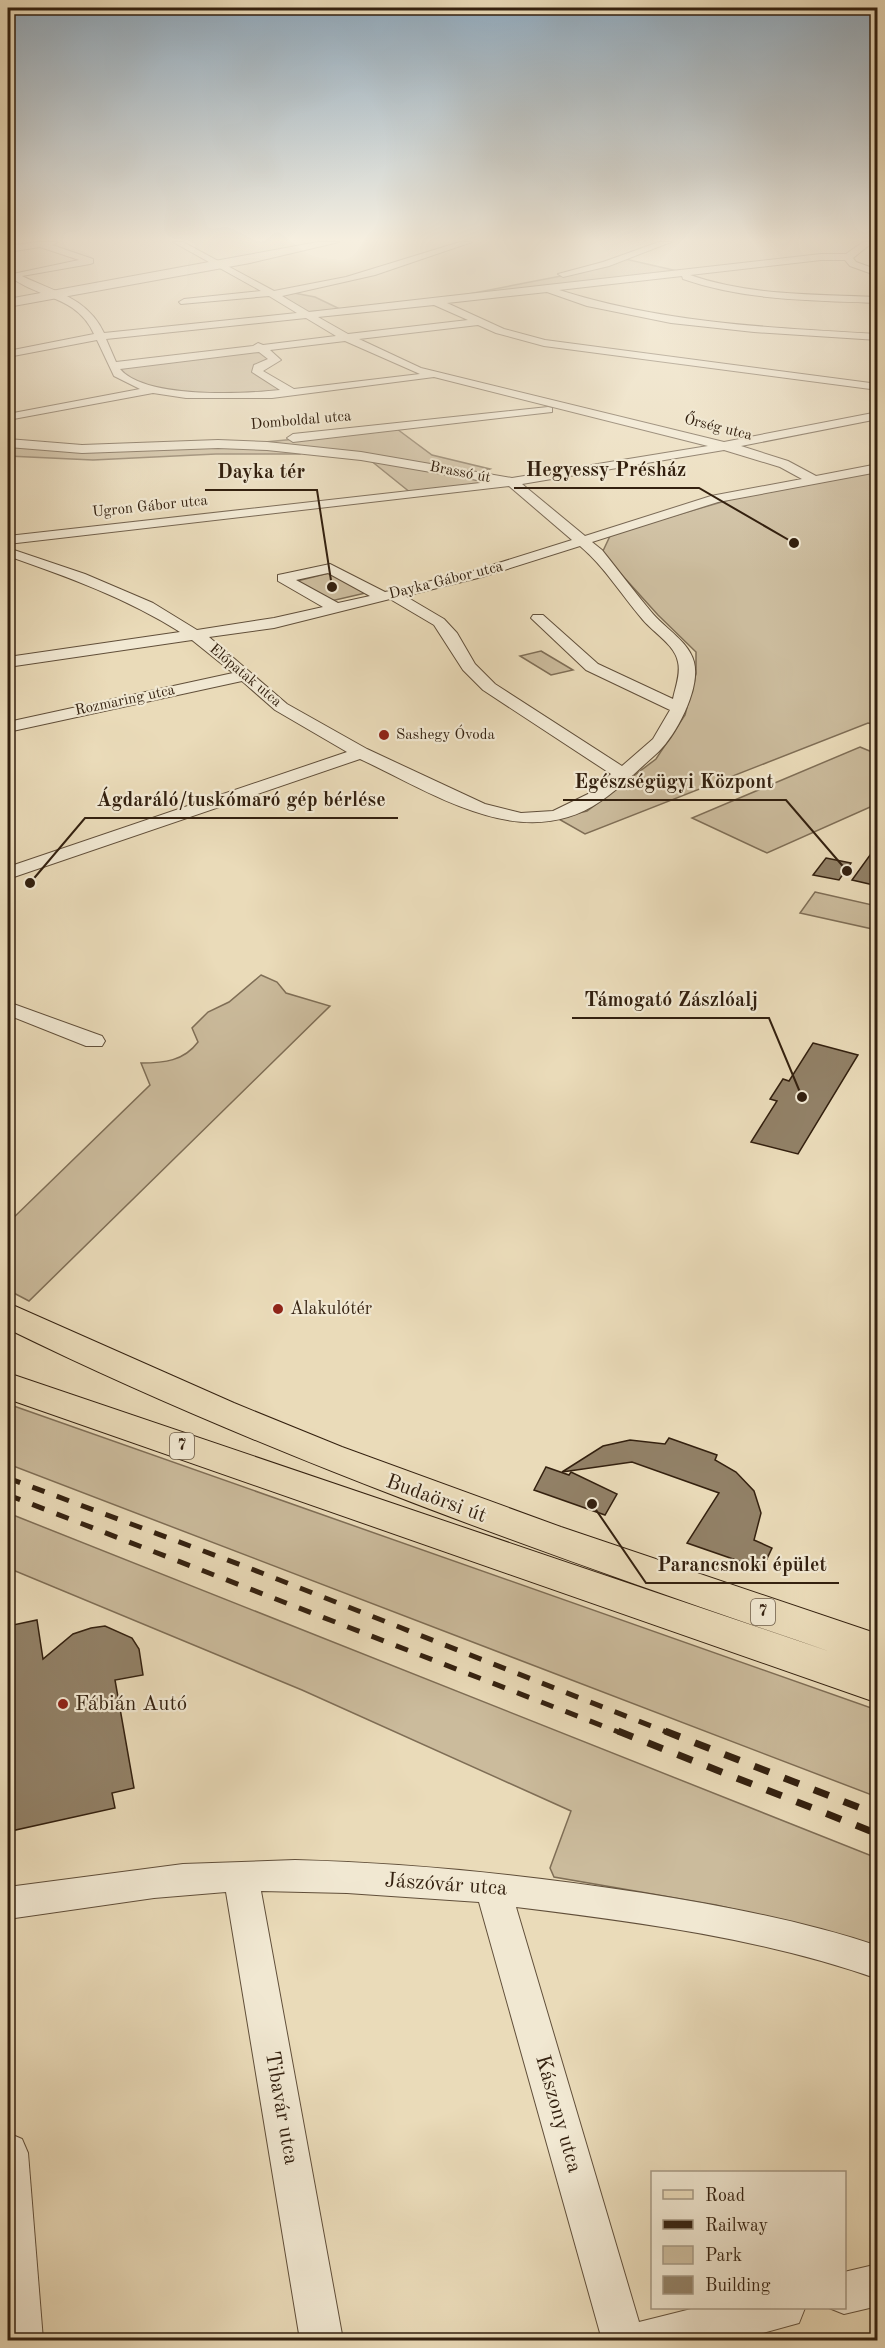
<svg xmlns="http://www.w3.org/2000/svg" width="885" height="2348" viewBox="0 0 885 2348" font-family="'Old Standard TT',serif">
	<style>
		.green { fill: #cbbb9c; stroke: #7f6e56; stroke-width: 1.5 }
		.building { fill: #928167; stroke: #33200f; stroke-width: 1.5 }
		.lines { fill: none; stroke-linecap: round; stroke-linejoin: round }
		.minor-casing { stroke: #614f3a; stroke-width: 2 }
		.tertiary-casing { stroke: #614f3a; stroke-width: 2 }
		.primary-casing { stroke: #33200f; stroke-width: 2 }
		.minor { fill: #f1e8d2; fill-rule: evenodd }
		.tertiary { fill: #f1e8d2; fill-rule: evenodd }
		.primary { fill: #eadbb9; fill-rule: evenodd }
		.rail-far1 { stroke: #33200f; stroke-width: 5; stroke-dasharray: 13 13; stroke-linecap: butt }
		.rail { stroke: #33200f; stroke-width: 7; stroke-dasharray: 16 16; stroke-linecap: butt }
		.poi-dot { fill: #8f2418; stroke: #f1e8d2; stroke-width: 2 }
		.labels { text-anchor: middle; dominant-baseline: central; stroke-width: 4.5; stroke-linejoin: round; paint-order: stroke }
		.far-street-label { font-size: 15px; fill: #33200f; stroke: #f1e8d2 }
		.far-poi-label { font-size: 15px; fill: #33200f; stroke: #f1e8d2; text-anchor: start }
		.shield { fill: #f1e8d2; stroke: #6c5c4a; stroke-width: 1.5 }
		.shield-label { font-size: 16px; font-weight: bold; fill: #33200f }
		.poi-label { font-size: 18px; fill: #33200f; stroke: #f1e8d2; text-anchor: start }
		.near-street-label { font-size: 21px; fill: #33200f; stroke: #f1e8d2 }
		.near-poi-label { font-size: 21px; fill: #33200f; stroke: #f1e8d2; text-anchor: start }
		.leader { fill: none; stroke: #33200f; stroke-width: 2 }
		.callout-dot { fill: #33200f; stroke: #f1e8d2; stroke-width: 2 }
		.callout-label { font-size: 20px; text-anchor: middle; font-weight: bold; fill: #33200f; stroke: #f1e8d2; stroke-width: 4.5; stroke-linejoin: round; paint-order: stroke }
	</style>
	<rect width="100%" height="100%" fill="#eadbb9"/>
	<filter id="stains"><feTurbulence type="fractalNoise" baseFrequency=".00333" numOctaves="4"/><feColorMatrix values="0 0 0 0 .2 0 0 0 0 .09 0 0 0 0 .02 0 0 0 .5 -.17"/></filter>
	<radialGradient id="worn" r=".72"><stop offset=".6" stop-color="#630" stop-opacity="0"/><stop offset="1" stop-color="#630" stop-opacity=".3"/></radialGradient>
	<g class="green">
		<polygon points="625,259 682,272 453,297 561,276"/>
		<polygon points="294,293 315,297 340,309 307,312 282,296"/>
		<path d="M257,350L271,358L253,370L279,389L277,391C245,393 137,402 120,368Z"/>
		<polygon points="397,429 432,455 490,469 480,473 255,443"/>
		<polygon points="208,446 300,452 300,454 216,454 93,460 8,456 8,447 80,451"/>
		<polygon points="370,460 489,481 488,483 411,493"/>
		<polygon points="877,470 877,725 868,723 585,834 557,818 587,811 656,759 685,715 696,674 696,652 658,615 602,553 611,534 739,497"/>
		<polygon points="333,572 370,592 331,601 293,582"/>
		<polygon points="541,651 573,670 551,675 520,656"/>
		<polygon points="860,747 877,754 877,804 767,853 692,818"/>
		<polygon points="815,892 877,906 877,930 800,913"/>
		<path d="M261,975L277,982L286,993L330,1006L29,1301L8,1290V1223L150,1085L141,1063C164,1063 184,1061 198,1042L192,1028L208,1012L229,1002Z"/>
		<polygon points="8,1404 877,1710 877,1797 8,1464"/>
		<polygon points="8,1513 877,1858 877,1949 780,1920 716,1905 554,1877 550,1868 571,1811 302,1690 8,1568"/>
	</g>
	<g class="building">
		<polygon points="878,844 878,886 852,880"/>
		<polygon points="826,858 851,863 839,880 813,875"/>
		<polygon points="813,1043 858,1055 798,1154 751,1142 777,1101 770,1099 783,1079 789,1081"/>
		<polygon points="669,1438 717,1455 715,1460 736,1472 754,1491 761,1513 754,1540 772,1548 762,1569 687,1543 719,1493 632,1462 562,1472 603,1446 630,1440 665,1444"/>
		<polygon points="546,1467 569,1475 571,1472 617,1494 605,1515 534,1490"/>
		<polygon points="37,1620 43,1659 73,1634 91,1628 105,1626 132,1638 139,1649 143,1675 115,1680 134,1788 112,1793 115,1808 11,1831 8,1802 8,1626"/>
	</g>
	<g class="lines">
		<g class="minor-casing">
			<g id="minor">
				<path d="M38,242H58L52,245L93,259V263L90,264L22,276C54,292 87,297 104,333L297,313L269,296L181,304L179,302L184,299L261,291L173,242H183L274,291L346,277L460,242H472L375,275L282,296L309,312L821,254H846L863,242H873L853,258L856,262L878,270V276L850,266L845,260H821L690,275C751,296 814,294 878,297V303C811,300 746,301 683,279L682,276L559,290C663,323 770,328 878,334V340L754,332L671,323L587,306L547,292L447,303L504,329L545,340L878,384V390L544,346L496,333L478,325L359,339L421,368L724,442L878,412V419L741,446L788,461L816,476L878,464V472L718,502L592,542L602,550C619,571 635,593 653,614C666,629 689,642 694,662C701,689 675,738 655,755C637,771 621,787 601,801C523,855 433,793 360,759L8,879V867L347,752L275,710L242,681L8,732V722L233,673L192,640L8,667V657L180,632C126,598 68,577 8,556V548L85,574L153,603L197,630L274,618L323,607L278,581V575L283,574L330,564L385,592L473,571L572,540L509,486L8,544V536L489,482L361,460L267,450L218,448L82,453L8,447V439L82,445L218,440L267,442L361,452L512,478L708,446L434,377L272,398H186L153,393L8,420V414L140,389L114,376L97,340L8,357V351L94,334C77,295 37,299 8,275L79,260L40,247L8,252V246ZM434,305L468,320L348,334L318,317ZM306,318L336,336L263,345L258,343L253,346L116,362L106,339ZM345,341L420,374L294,389L263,371L281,360L270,350ZM259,352L268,359L254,365L252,372L280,390C243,394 145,399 120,369ZM724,450L780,467L802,479L711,496L585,536L522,484ZM580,546C605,567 622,596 643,620C654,633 675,645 678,662C681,674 675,688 673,699L598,664L543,615H533L531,618L586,670L670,710L653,739L622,766L495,684L475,664L457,633L444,619L405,596L482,577ZM328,573L370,596L338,603L296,580ZM390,599L434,625L463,670L483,690L611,774L588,794L553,811L521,813L485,804L367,749L287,704L209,637L274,628Z"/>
				<polygon points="659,242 671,242 609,266 563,277 558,274 603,262"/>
				<polygon points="548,407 552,408 552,412 293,442 287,438 293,434"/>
				<polygon points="8,1002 102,1036 105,1041 102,1046 86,1046 8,1015"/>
				<path d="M295,1860C412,1863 527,1875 643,1893C722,1906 801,1920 878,1946V1979C762,1938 637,1922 516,1907L639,2322L695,2308H805L799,2323L737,2340H602L479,1902L347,1893L261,1891L343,2340H300L226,1892L154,1898L8,1919V1887L183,1864Z"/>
				<polygon points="8,2133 22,2139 28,2153 43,2340 8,2340"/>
				<polygon points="878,2264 878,2306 844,2314 829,2308 844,2308 844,2272"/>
			</g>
		</g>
		<g class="tertiary-casing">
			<polygon id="tertiary" points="318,242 339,242 250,263 8,307 8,299"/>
		</g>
		<g class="primary-casing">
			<path id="primary" d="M8,1303L234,1403L342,1447L561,1527L878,1634V1668L867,1664L878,1668V1703L8,1399V1373L831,1652C551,1556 274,1459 8,1329Z"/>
		</g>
		<use href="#minor" class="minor"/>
		<use href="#tertiary" class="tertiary"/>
		<use href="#primary" class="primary"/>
		<g class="rail-far1">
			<polyline points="8,1478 249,1568 669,1733"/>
			<polyline points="8,1495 621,1733"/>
		</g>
		<g class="rail">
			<polyline points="618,1731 878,1834"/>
			<polyline points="665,1731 878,1815"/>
		</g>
	</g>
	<linearGradient id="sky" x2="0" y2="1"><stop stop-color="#90aabe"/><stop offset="0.42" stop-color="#f6efe0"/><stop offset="1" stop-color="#f6efe0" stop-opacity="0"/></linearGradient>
	<rect width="885" height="571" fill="url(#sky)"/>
	<g class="poi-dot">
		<circle cx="384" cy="735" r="6"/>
		<circle cx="278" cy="1309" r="6"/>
		<circle cx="63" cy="1704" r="6"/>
	</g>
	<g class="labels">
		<g class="far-street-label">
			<text transform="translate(301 421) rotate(-5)">Domboldal utca</text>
			<text transform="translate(718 428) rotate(14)">Őrség utca</text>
			<text transform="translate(460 473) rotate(11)">Brassó út</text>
			<text transform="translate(150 507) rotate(-6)">Ugron Gábor utca</text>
			<text transform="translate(446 581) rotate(-14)">Dayka Gábor utca</text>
			<text transform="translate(245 676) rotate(40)">Előpatak utca</text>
			<text transform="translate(125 701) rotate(-12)">Rozmaring utca</text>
		</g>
		<g class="far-poi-label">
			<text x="396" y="735">Sashegy Óvoda</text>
		</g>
		<g class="shield">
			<rect x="170" y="1433" width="24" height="26" rx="4.5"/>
			<rect x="751" y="1599" width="24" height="26" rx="4.5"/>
		</g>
		<g class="shield-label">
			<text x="182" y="1446">7</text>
			<text x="763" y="1612">7</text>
		</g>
		<g class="poi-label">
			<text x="290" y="1309">Alakulótér</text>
		</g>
		<g class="near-street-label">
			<text transform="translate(436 1499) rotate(20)">Budaörsi út</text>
			<text transform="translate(446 1885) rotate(4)">Jászóvár utca</text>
			<text transform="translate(281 2108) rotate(80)">Tibavár utca</text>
			<text transform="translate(558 2114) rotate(74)">Kászony utca</text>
		</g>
		<g class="near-poi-label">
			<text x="75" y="1704">Fábián Autó</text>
		</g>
	</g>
	<path class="leader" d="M794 543L699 488H514M332 587L317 490H205M847 871L786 800H563M30 883L85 818H398M802 1097L769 1018H572M592 1504L646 1583H839"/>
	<g class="callout-dot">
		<circle cx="794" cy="543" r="6"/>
		<circle cx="332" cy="587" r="6"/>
		<circle cx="847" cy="871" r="6"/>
		<circle cx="30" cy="883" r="6"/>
		<circle cx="802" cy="1097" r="6"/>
		<circle cx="592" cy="1504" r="6"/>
	</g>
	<g class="callout-label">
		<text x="606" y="476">Hegyessy Présház</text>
		<text x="261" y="478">Dayka tér</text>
		<text x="674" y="788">Egészségügyi Központ</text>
		<text x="241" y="806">Ágdaráló/tuskómaró gép bérlése</text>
		<text x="671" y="1006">Támogató Zászlóalj</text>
		<text x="742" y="1571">Parancsnoki épület</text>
	</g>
	<rect width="885" height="2348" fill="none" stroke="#eadbb9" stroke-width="30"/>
	<rect x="9" y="9" width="867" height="2330" fill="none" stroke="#33200f" stroke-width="3"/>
	<rect x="15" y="15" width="855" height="2318" fill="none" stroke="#33200f" stroke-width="1.5"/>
	<rect x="651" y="2171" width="195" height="138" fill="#f1e8d2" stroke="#a59884" stroke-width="1.5"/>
	<rect x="663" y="2190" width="30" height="9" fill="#eadbb9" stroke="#a59884" stroke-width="1.5"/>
	<text x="705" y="2201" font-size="18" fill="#33200f">Road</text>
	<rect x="663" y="2220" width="30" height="9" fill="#33200f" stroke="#a59884" stroke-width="1.5"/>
	<text x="705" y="2231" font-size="18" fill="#33200f">Railway</text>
	<rect x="663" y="2246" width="30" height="18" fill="#cbbb9c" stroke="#a59884" stroke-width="1.5"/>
	<text x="705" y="2261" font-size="18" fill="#33200f">Park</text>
	<rect x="663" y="2276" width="30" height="18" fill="#928167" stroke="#a59884" stroke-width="1.5"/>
	<text x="705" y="2291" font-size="18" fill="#33200f">Building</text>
	<rect width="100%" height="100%" filter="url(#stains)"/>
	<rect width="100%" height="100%" fill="url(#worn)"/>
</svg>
